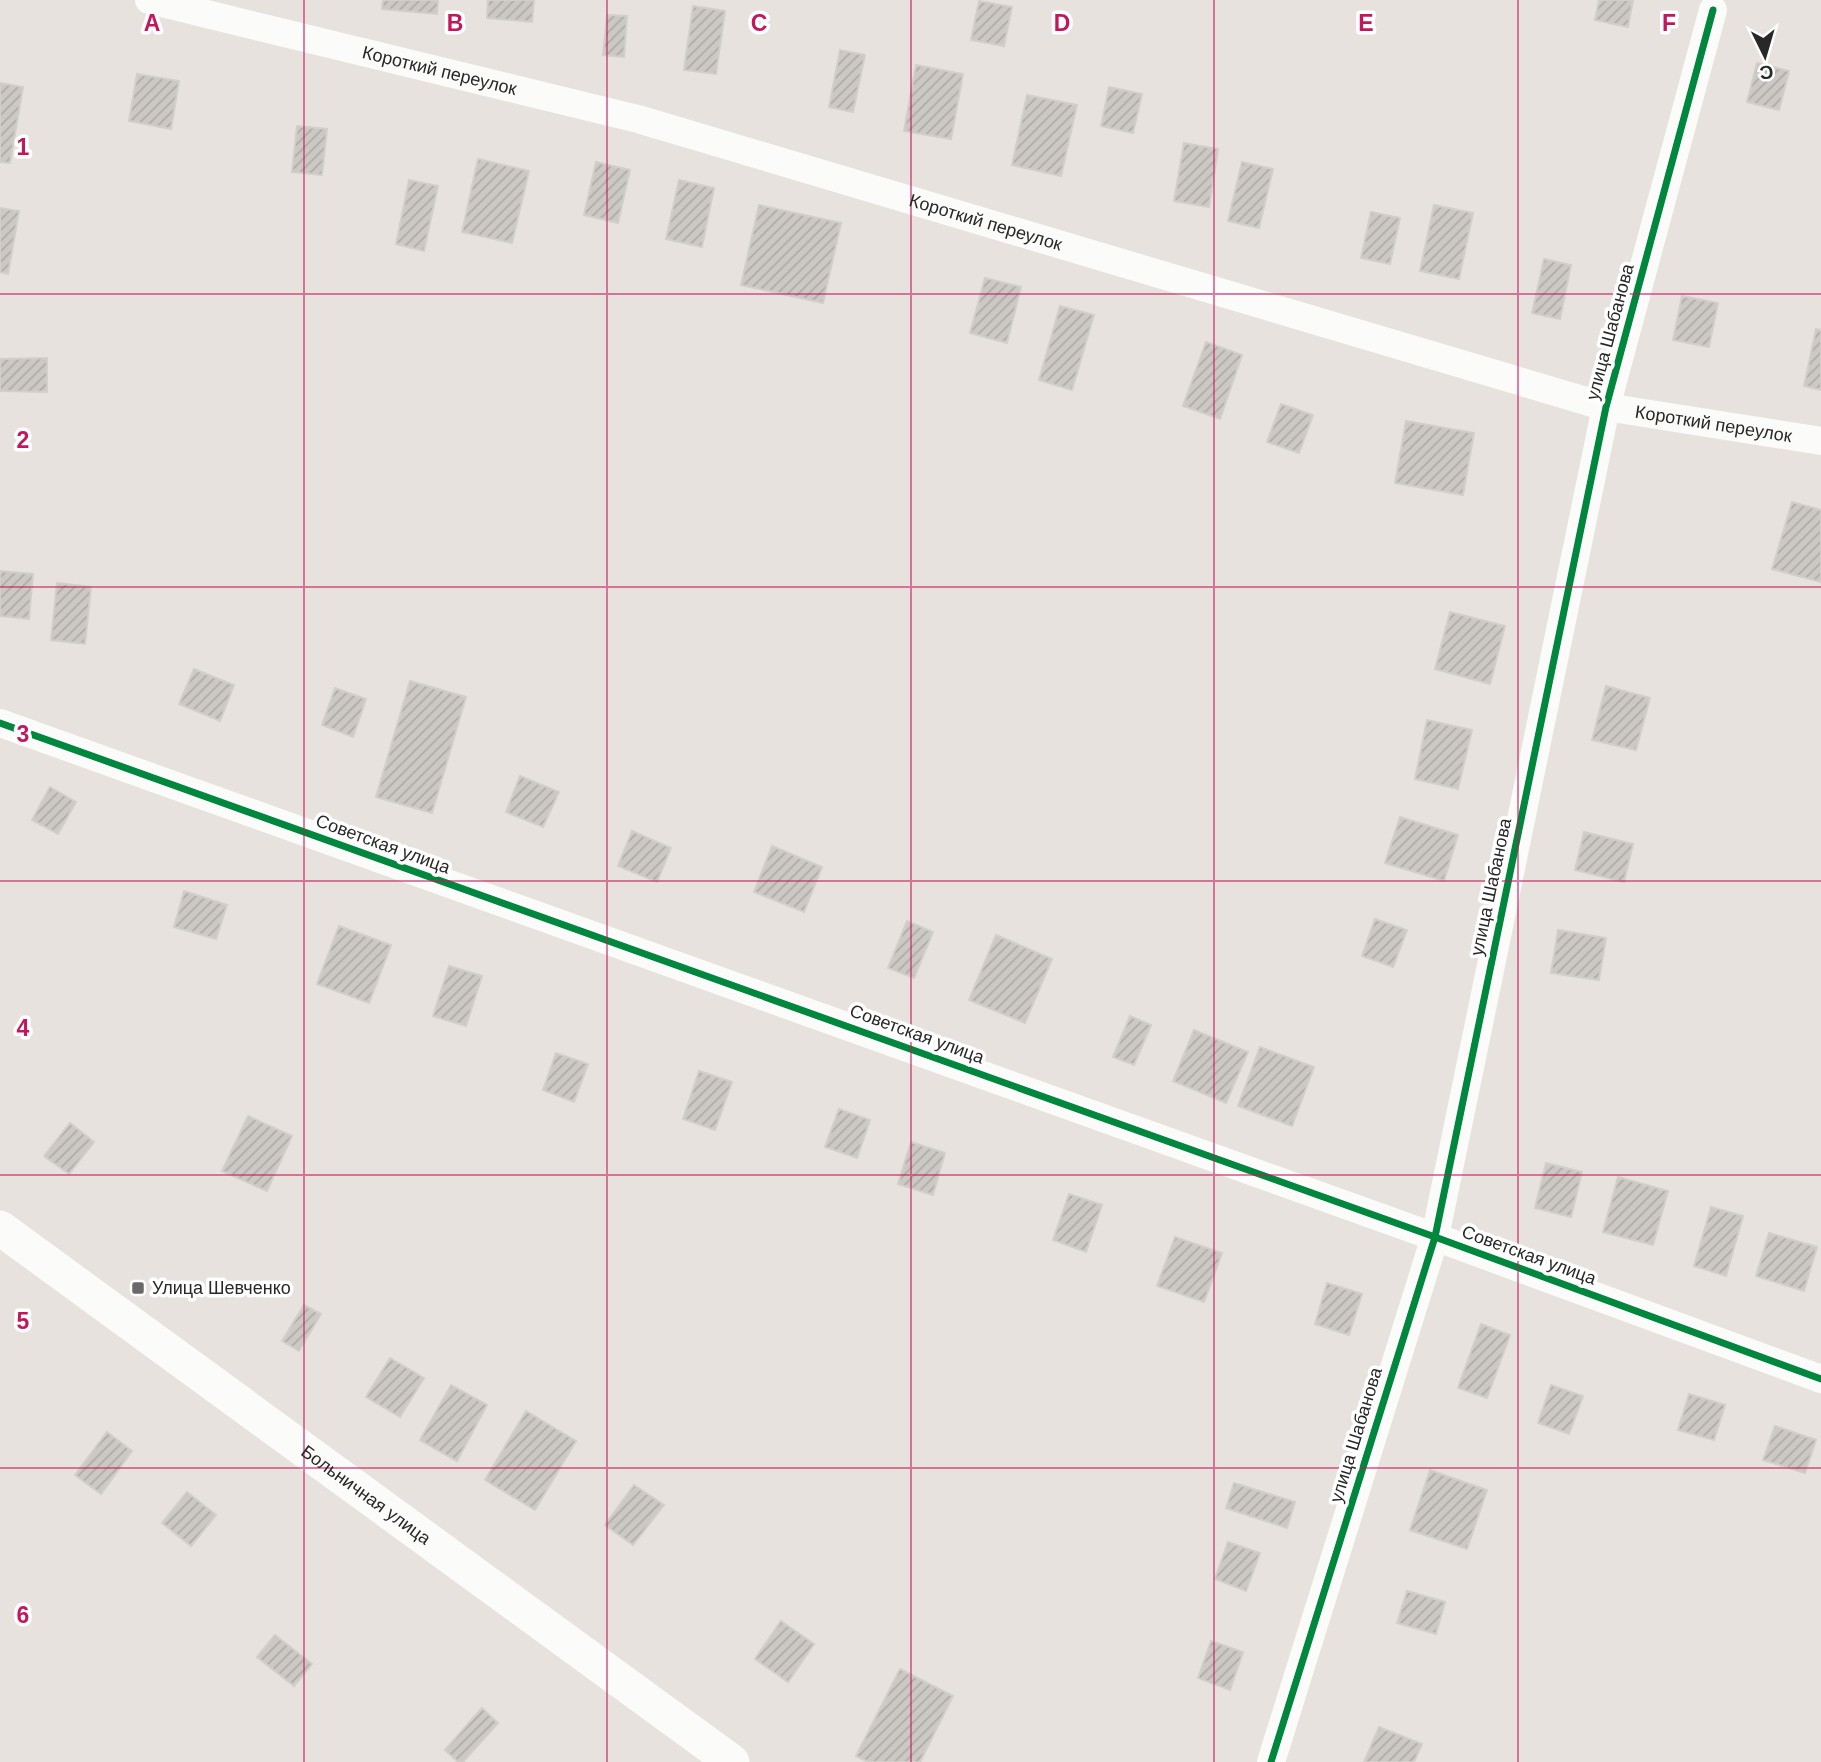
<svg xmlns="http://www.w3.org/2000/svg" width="1821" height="1762" viewBox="0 0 1821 1762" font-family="Arial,sans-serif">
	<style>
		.building { fill: url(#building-hatch); stroke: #d2cec9; stroke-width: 2 }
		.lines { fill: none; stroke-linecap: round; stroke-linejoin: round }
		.minor { stroke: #fbfbfa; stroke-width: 28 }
		.tertiary { stroke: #fbfbfa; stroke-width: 35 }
		.cycleway-casing { stroke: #fff; stroke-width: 11 }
		.cycleway { stroke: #00873e; stroke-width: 7 }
		.grid { fill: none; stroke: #c2185b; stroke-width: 2; stroke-opacity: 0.55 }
		.poi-dot { fill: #6b6967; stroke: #fff; stroke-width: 2.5 }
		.labels { text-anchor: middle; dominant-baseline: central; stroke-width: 7; stroke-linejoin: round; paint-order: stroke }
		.street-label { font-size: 18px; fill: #282828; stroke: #fff }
		.poi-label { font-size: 18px; fill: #282828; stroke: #fff; text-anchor: start }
		.grid-label { font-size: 23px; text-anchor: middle; font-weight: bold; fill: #c2185b; stroke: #fff; stroke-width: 7; stroke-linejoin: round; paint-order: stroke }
	</style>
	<defs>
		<pattern id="building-hatch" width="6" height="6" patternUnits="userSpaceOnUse" patternTransform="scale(1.75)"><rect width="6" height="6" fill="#ccc8c4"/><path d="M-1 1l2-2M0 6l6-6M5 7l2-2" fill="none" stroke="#afaca8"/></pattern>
	</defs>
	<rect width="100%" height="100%" fill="#e7e2dd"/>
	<g class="building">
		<polygon points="383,0 438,0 437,14 382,9"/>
		<polygon points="488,0 534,0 532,22 487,18"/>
		<polygon points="1599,0 1633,0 1628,27 1595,20"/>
		<polygon points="979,1 1012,7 1004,46 971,40"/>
		<polygon points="693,6 725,11 716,74 684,70"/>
		<polygon points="607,15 627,16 624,57 603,55"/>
		<polygon points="840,50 865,55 853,112 829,107"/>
		<polygon points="1757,63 1789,71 1779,110 1747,102"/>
		<polygon points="916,65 963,74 951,139 904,131"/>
		<polygon points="137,74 179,81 171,129 129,121"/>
		<polygon points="0,83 23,87 10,163 0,162"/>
		<polygon points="1109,87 1142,94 1133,133 1101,126"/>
		<polygon points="1027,95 1077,105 1061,176 1012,165"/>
		<polygon points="297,126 327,129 322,175 292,172"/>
		<polygon points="1184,143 1218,149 1209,207 1174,201"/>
		<polygon points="478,159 529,171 512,243 462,232"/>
		<polygon points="596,162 630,170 618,223 584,215"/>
		<polygon points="1242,162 1273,169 1259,228 1228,221"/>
		<polygon points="409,180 438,186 424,251 396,244"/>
		<polygon points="679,180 714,188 702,247 666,239"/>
		<polygon points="759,205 841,223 823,303 741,285"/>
		<polygon points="1434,205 1473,213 1459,279 1420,271"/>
		<polygon points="0,208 19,211 8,274 0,272"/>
		<polygon points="1371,212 1400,218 1390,264 1361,258"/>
		<polygon points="1544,259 1571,265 1560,319 1532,313"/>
		<polygon points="985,278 1021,287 1007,343 970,333"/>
		<polygon points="1682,296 1718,303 1709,347 1673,340"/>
		<polygon points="1060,306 1094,315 1072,390 1039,380"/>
		<polygon points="1816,329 1821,330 1821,390 1804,386"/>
		<polygon points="1206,342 1242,355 1220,419 1183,406"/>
		<polygon points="47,358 47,392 0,391 0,359"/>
		<polygon points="1281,404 1313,415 1299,453 1267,442"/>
		<polygon points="1406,421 1474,433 1463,495 1395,483"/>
		<polygon points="1792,502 1821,510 1821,582 1772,569"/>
		<polygon points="0,571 33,574 29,619 0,616"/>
		<polygon points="57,583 91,587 85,644 51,640"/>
		<polygon points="1450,612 1505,626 1490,684 1435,669"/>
		<polygon points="194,669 234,685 220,721 179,704"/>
		<polygon points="410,681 466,697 432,813 376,797"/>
		<polygon points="1606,686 1650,698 1636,750 1592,740"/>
		<polygon points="335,688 366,699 353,737 322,725"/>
		<polygon points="1427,720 1472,730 1458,789 1415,779"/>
		<polygon points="520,776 559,792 543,827 506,812"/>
		<polygon points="50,787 76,802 58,834 32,820"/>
		<polygon points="1400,817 1458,835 1444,881 1385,863"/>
		<polygon points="632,831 671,848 657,882 618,866"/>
		<polygon points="1584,832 1633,844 1624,882 1575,870"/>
		<polygon points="772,846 822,867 804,912 754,892"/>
		<polygon points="184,891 227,905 216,939 174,927"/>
		<polygon points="1375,919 1407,930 1393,967 1362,956"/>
		<polygon points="907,921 933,932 914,978 888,968"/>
		<polygon points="339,926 391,945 369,1003 317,984"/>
		<polygon points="1558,930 1606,938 1599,980 1551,973"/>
		<polygon points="996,935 1052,959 1025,1023 969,1000"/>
		<polygon points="449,966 482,976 466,1026 433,1016"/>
		<polygon points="1130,1016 1151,1025 1134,1065 1113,1057"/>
		<polygon points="1194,1030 1248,1052 1226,1103 1173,1081"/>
		<polygon points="1260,1047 1314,1067 1292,1126 1238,1106"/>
		<polygon points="556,1053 588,1064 574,1102 543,1090"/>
		<polygon points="699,1071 732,1082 715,1130 683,1119"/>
		<polygon points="839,1109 870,1120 857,1158 825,1147"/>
		<polygon points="248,1116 292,1136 267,1191 222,1171"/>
		<polygon points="70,1123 94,1142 69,1174 44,1156"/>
		<polygon points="911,1142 945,1153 933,1195 898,1184"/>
		<polygon points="1546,1163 1582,1172 1571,1217 1535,1208"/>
		<polygon points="1618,1177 1668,1191 1653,1245 1603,1232"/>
		<polygon points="1069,1194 1102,1205 1086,1252 1053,1240"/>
		<polygon points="1711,1207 1743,1216 1726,1276 1694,1266"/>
		<polygon points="1769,1233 1817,1247 1804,1291 1756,1276"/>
		<polygon points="1175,1237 1222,1253 1204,1302 1157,1286"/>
		<polygon points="1327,1283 1362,1294 1349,1335 1315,1324"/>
		<polygon points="304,1305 321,1314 299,1351 282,1341"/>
		<polygon points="1481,1324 1510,1335 1487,1398 1458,1388"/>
		<polygon points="390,1358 424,1378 400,1417 366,1397"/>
		<polygon points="451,1385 487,1405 457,1461 420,1440"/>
		<polygon points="1551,1385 1583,1396 1569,1434 1538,1423"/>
		<polygon points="1689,1394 1725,1405 1714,1440 1678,1430"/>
		<polygon points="526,1411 576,1441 535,1510 485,1480"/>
		<polygon points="1775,1426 1816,1440 1805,1473 1763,1460"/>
		<polygon points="107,1432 132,1451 101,1494 75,1475"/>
		<polygon points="1430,1470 1487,1490 1467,1549 1410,1530"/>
		<polygon points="1234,1483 1295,1502 1287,1528 1226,1508"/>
		<polygon points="634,1485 664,1505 633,1545 605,1525"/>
		<polygon points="187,1492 216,1515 191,1546 162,1523"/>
		<polygon points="1228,1542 1260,1553 1246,1591 1215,1579"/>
		<polygon points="1407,1591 1445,1602 1436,1634 1397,1623"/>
		<polygon points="781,1621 814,1644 788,1682 755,1659"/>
		<polygon points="275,1635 312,1664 294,1686 257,1657"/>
		<polygon points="1211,1641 1243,1652 1230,1690 1198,1678"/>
		<polygon points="900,1669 953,1696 920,1762 868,1762 856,1756"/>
		<polygon points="482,1708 498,1723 463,1762 458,1762 445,1750"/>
		<polygon points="1379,1727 1422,1744 1414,1762 1364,1762"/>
	</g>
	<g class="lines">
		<g class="minor">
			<path id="s1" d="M149,0L638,119L1606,407L1821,441"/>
			<polyline points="0,723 1435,1237 1821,1379"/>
			<polyline points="1271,1762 1435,1237 1606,407 1713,10"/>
		</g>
		<path class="tertiary" id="s2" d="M0,1228L732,1762"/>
		<g class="cycleway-casing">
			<g id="cycleway">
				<polyline points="0,723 1435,1237 1821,1379"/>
				<polyline points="1271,1762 1435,1237 1606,407 1713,10"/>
			</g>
		</g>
		<use href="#cycleway" class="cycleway"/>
	</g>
	<path class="grid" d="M304,0V1762M607,0V1762M911,0V1762M1214,0V1762M1518,0V1762M0,294H1821M0,587H1821M0,881H1821M0,1175H1821M0,1468H1821"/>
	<rect class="poi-dot" x="131" y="1281" width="14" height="14" rx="3.5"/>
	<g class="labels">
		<g class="street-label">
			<text stroke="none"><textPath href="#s1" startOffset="299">Короткий переулок</textPath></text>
			<text stroke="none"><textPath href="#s1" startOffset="866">Короткий переулок</textPath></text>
			<text transform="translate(1610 332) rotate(-75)">улица Шабанова</text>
			<text stroke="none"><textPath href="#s1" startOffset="1622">Короткий переулок</textPath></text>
			<text transform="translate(383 844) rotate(20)">Советская улица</text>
			<text transform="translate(1491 887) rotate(-78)">улица Шабанова</text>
			<text transform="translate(917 1034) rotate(20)">Советская улица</text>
			<text transform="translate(1529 1255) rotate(20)">Советская улица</text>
			<text transform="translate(1356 1435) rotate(-73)">улица Шабанова</text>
			<text stroke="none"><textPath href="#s2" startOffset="453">Больничная улица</textPath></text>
		</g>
		<g class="poi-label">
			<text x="152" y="1288">Улица Шевченко</text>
		</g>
	</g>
	<g class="grid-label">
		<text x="152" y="31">A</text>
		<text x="455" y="31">B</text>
		<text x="759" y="31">C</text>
		<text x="1062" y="31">D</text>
		<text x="1366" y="31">E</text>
		<text x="1669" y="31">F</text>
		<text x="23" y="155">1</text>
		<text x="23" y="448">2</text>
		<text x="23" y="742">3</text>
		<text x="23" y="1036">4</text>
		<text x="23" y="1329">5</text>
		<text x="23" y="1623">6</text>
	</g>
	<g transform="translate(1765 56) rotate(175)" stroke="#ffffff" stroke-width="5" paint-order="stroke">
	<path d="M0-5L12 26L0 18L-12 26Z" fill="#282828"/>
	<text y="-10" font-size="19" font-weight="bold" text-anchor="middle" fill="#282828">С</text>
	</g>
</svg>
